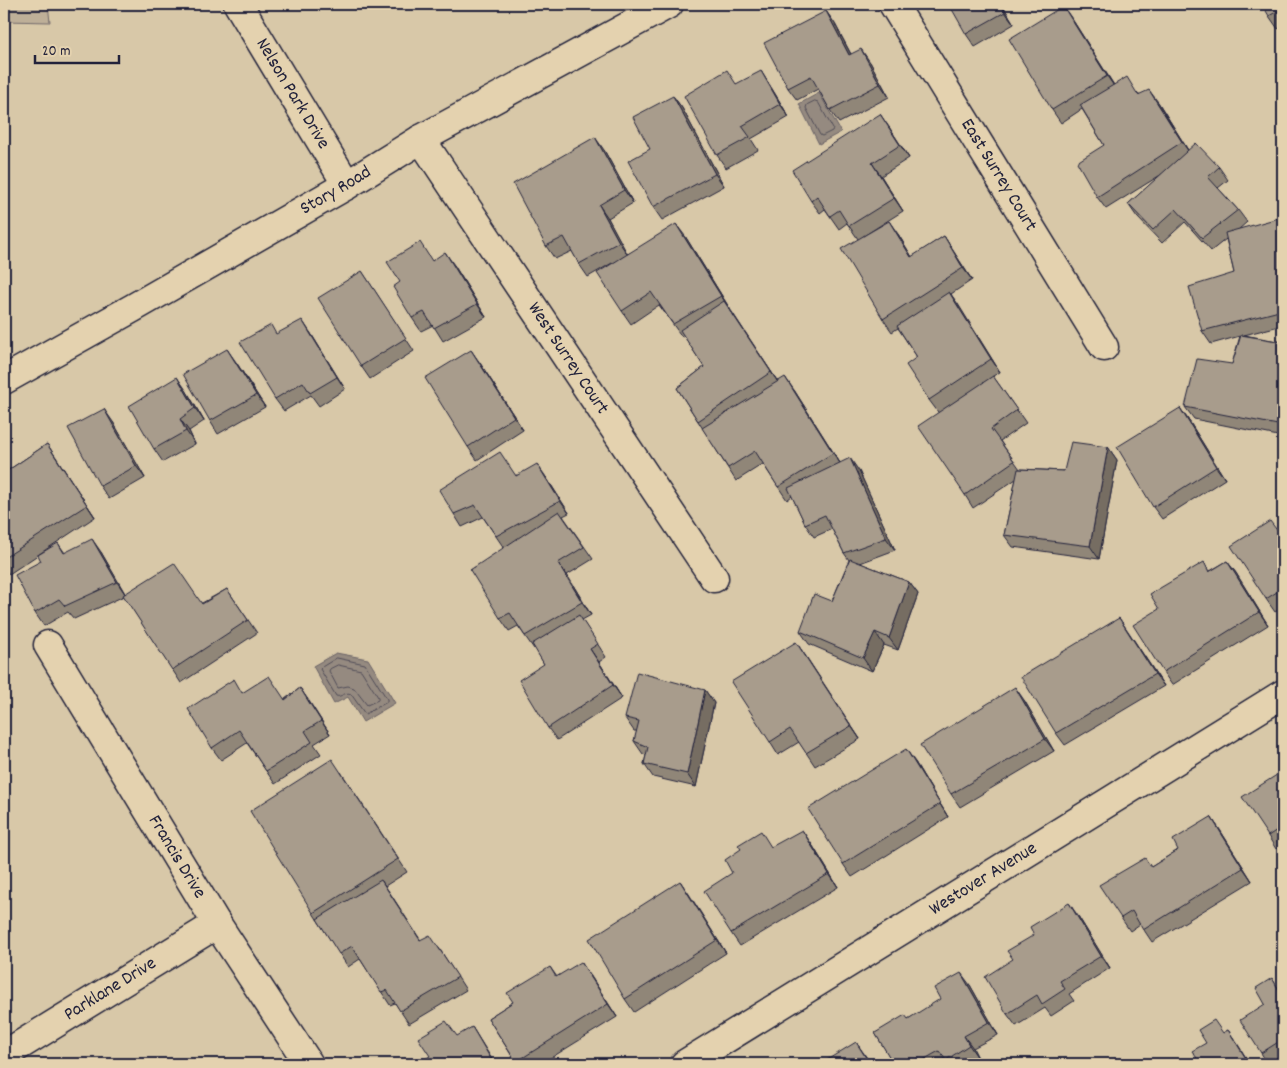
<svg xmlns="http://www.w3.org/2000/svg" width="1287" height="1068" viewBox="0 0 1287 1068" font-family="Dekko,sans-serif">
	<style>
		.green { fill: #beaf98; stroke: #70686a }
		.water { fill: #958a80; stroke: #676064 }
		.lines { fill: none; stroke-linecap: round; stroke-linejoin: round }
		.shore { stroke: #504c57; stroke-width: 1 }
		.minor-casing { stroke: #22223b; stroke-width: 31 }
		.minor { stroke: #e4d2af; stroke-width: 28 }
		.wall { fill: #908678; stroke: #22223b }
		.shaded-wall { fill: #766d62; stroke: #22223b }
		.building { fill: #a89c8c; stroke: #22223b }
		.labels { text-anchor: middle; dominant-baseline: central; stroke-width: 5; stroke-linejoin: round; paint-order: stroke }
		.street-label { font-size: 19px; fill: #22223b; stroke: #e4d2af }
	</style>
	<rect width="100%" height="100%" fill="#d8c8a8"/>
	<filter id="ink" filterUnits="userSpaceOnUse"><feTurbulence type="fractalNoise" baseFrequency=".02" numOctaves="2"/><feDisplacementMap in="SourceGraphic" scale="10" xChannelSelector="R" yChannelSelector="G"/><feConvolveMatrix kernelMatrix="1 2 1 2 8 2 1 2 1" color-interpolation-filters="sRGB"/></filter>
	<g filter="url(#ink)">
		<polygon class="green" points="4,4 48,4 50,22 4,21"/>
		<g class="water">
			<polygon points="819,93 841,132 819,144 799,104"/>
			<polygon points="336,653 368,659 395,703 363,722 348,697 334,704 313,666"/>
		</g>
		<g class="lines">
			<g class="shore">
				<polygon points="815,101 818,102 833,129 832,131 822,136 820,135 806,108 807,105"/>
				<path d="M337,658L365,664L387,699V702L365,714L351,694C345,691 341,698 336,696L320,669L322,667Z"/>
				<polygon points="338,665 361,670 378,697 378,700 367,705 354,688 348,686 338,688 329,671 330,669"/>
			</g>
			<g class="minor-casing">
				<g id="minor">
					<path id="s1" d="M238,4L347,185"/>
					<path id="s2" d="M893,4L1104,347"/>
					<path id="s3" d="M421,139L714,578"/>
					<path id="s4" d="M4,380L133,308L347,185L421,139L669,4"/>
					<path id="s5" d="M48,645L217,924L309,1064"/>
					<path id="s6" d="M4,1055L217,924"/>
					<path id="s7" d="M685,1064L1283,694"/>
				</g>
			</g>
			<use href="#minor" class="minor"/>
		</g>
		<g class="wall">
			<polygon points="1002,4 1014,24 975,47 966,34"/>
			<polygon points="1283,4 1283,25 1278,29 1269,16"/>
			<polygon points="826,11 835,24 851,54 870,62 889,97 839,123 830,110 818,89 797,100 788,88"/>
			<polygon points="1072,19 1114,85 1139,94 1158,102 1188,150 1219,167 1228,180 1218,188 1238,210 1247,222 1238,230 1283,218 1283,325 1244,335 1283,342 1283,437 1194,419 1185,407 1232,364 1240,336 1211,344 1202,331 1234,273 1226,239 1211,251 1185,222 1162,243 1137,217 1128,204 1162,174 1106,209 1097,197 1104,145 1082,109 1061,123 1052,110"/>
			<polygon points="736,84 769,84 789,117 751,139 758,150 726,168 717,155"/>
			<polygon points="673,96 682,108 724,186 662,220 653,207 650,149"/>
			<polygon points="889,127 909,158 881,176 903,211 862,237 898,234 912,257 944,236 952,249 972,280 951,294 1000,372 993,376 1026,423 1000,441 1020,469 1064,471 1108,447 1117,460 1099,559 1013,547 1004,535 1016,479 973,508 965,495 938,412 929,400 917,357 898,328 892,332 883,319 858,239 847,223 839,229 825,209 820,213 811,201"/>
			<polygon points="604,150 633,203 608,218 627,254 685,236 730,309 778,382 794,390 840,463 859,471 895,550 860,563 909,582 918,594 898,650 884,645 872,671 809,644 800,631 832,601 849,560 844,553 832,529 814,537 805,524 792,496 787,500 763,464 736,481 677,388 704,367 684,336 682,337 659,305 631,324 622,311 612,263 588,277 579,264 572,251 555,259 546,246"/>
			<polygon points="433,260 454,265 486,317 443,341 433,325 421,331 412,318"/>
			<polygon points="362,271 414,351 370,379 361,366"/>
			<polygon points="310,332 345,389 319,406 311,395 284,411 275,399 277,334"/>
			<polygon points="236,362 265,407 218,434 210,421"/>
			<polygon points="480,363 523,430 477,460 468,447"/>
			<polygon points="186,390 204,421 189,431 195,444 163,462 154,449"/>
			<polygon points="1180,408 1189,421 1225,479 1162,519 1153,507"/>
			<polygon points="113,422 145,478 109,499 100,486"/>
			<polygon points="47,444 95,517 9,574 4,567 4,473"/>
			<polygon points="516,475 546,477 569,513 563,516 593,559 567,575 591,615 582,620 606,657 599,662 622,698 557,740 548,728 544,664 535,648 534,649 518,626 509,631 500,618 504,548 483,517 462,527 454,514"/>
			<polygon points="1283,525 1283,607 1275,612 1266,599 1276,529"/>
			<polygon points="58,543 65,553 101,552 125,594 202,603 227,589 257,633 181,683 124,596 74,619 68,612 44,626 35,613 41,561"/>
			<polygon points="1227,561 1236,573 1268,625 1172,685 1163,672 1159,609 1204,562 1210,571"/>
			<polygon points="1119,618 1164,686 1065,745 1056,733"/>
			<polygon points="796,642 860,739 815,766 799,742 778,755 770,742"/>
			<polygon points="300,688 330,734 314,744 321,754 275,784 247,743 221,760 212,748 243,693 285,699"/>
			<polygon points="705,690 714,703 696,787 653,777 644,764 646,755 643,754 634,741 637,731 634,731 625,718"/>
			<polygon points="1024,700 1054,751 960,807 951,794"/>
			<polygon points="915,762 948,817 852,877 843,864"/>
			<polygon points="1283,771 1283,844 1276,849 1268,836"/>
			<polygon points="341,772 407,872 385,886 420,940 439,948 466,990 409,1024 395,1003 390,1005 360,959 348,967 313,913"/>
			<polygon points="1211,817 1220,830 1252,881 1152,942 1140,924 1130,931 1121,918 1151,867 1178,850"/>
			<polygon points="811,843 838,887 740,946 731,933 772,847"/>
			<polygon points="680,881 726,953 634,1012 625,999"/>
			<polygon points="1078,916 1110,968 1069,994 1074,1001 1051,1016 1045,1008 1016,1026 1007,1014 1013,959"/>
			<polygon points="550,967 557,977 590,975 617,1017 541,1064 517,1064 488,1018 513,1002"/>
			<polygon points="1272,978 1283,996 1283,1057 1272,1064 1268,1064 1261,1053 1265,1004"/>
			<polygon points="970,985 998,1035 973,1048 978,1058 968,1064 894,1064 875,1033 908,1019"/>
			<polygon points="1228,1030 1250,1064 1201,1064 1223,1033"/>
		</g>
		<g class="shaded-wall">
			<polygon points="1001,4 1002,4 1014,24 1005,12"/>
			<polygon points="1063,6 1072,19 1116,89 1107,76"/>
			<polygon points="826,11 835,24 858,68 849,55"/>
			<polygon points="861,49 870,62 889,97 880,84"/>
			<polygon points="761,71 769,84 789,117 780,104"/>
			<polygon points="1149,90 1158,102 1191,155 1182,142"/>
			<polygon points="673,96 682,108 724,186 715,174"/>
			<polygon points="880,114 889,127 909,158 900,145"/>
			<polygon points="595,137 604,150 633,203 624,190"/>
			<polygon points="872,163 881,176 903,211 894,198"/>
			<polygon points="599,205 608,218 628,255 619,242"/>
			<polygon points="889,221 898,234 920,270 911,257"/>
			<polygon points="676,224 685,236 730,309 721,296"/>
			<polygon points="944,236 952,249 972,280 963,268"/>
			<polygon points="445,252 454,265 486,317 477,304"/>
			<polygon points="949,292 958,304 1000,372 991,359"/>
			<polygon points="724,301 733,314 780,385 771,372"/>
			<polygon points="302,320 310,332 345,389 337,377"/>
			<polygon points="227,349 236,362 265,407 256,395"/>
			<polygon points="471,350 480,363 523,430 514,417"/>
			<polygon points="177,377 186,390 204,421 195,408"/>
			<polygon points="785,377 794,390 842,466 833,453"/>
			<polygon points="1180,408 1189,421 1225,479 1216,467"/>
			<polygon points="104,409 113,422 145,478 136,466"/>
			<polygon points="180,419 189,431 195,444 186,431"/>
			<polygon points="47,444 56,457 95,517 87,505"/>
			<polygon points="1108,447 1117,460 1099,559 1090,546"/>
			<polygon points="850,458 859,471 895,550 886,538"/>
			<polygon points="537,464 546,477 569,513 560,501"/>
			<polygon points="92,539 101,552 126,595 117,582"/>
			<polygon points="1227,561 1236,573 1268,625 1259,612"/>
			<polygon points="558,563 567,575 591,615 582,602"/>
			<polygon points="909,582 918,594 898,650 889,638"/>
			<polygon points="1119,618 1128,631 1164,686 1155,674"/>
			<polygon points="875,632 884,645 872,671 863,658"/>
			<polygon points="796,642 805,655 860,739 851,726"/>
			<polygon points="590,649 599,662 622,698 613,685"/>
			<polygon points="1015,687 1024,700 1054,751 1045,739"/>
			<polygon points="300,688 309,701 330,734 321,721"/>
			<polygon points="705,690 714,703 696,787 687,774"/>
			<polygon points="906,749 915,762 948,817 940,804"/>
			<polygon points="1211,817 1220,830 1252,881 1243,868"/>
			<polygon points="802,830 811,843 838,887 829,874"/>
			<polygon points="381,880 390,893 429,953 420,940"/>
			<polygon points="680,881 689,894 726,953 717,940"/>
			<polygon points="1069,903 1078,916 1110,968 1101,956"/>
			<polygon points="581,962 590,975 617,1017 608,1004"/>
			<polygon points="961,973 970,985 998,1035 989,1022"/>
			<polygon points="472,1027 480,1040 495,1064 494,1064"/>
			<polygon points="1228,1030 1237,1043 1250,1064 1247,1060"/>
			<polygon points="964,1036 973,1048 978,1058 969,1045"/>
			<polygon points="856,1042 865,1055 871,1064 870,1064"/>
		</g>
		<g class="building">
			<polygon points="949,4 1001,4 1005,12 966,34"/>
			<polygon points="1262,4 1283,4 1283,8 1269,16"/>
			<polygon points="1063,6 1107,76 1052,110 1009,39"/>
			<polygon points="826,11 849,55 861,49 880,84 830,110 811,76 788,88 764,43"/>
			<polygon points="727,70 736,84 761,71 780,104 742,126 750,137 717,155 684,96"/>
			<polygon points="1127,77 1138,95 1149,90 1182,142 1097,197 1077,162 1104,145 1080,105"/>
			<polygon points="673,96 715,174 653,207 628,161 650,149 633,117"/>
			<polygon points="880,114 900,145 872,163 894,198 849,226 839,210 830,216 817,196 811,201 792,170"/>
			<polygon points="595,137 624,190 599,205 619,242 579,264 564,237 546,246 513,184"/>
			<polygon points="1196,143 1219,167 1208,177 1238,210 1202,238 1176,209 1153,230 1128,204"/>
			<polygon points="1282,217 1283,222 1283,310 1202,331 1189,287 1234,273 1225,233"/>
			<polygon points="889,221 911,257 944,236 963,268 883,319 841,249"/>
			<polygon points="676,224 721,296 673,324 651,292 622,311 597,273"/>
			<polygon points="420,242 432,261 445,252 477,304 434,328 424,312 412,318 393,287 400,282 387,262"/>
			<polygon points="362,271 406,338 361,366 318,298"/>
			<polygon points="949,292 991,359 929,400 906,365 917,357 897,326"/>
			<polygon points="724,301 771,372 698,421 677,388 704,367 680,330"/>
			<polygon points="302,320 337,377 310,393 303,382 275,399 240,342 271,325 276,334"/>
			<polygon points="1241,335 1283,342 1283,426 1185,407 1197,359 1232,364"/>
			<polygon points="227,349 256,395 210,421 183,374"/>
			<polygon points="471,350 514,417 468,447 425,378"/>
			<polygon points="993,376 1017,410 991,429 1014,461 965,495 918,426"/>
			<polygon points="177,377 195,408 180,419 186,431 154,449 129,406"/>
			<polygon points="785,377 833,453 778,487 755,451 728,468 702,428"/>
			<polygon points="1180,408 1216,467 1153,507 1117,447"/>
			<polygon points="104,409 136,466 100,486 68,428"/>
			<polygon points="1071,442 1108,447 1090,546 1004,535 1018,469 1064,471"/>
			<polygon points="47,444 87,505 4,558 4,473"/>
			<polygon points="500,452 516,476 537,464 560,501 496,536 475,505 454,514 439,490"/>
			<polygon points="850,458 886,538 844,553 825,515 805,524 788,488"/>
			<polygon points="559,511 584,547 558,563 582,602 525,636 510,613 500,618 470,570"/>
			<polygon points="1270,521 1276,529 1283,525 1283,588 1266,599 1231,546"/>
			<polygon points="92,539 117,582 65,606 59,599 35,613 15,575 41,561 38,555 58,543 64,553"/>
			<polygon points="850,559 909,582 889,638 875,632 863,658 800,631 814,594 832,601"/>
			<polygon points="1227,561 1259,612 1163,672 1133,625 1159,609 1150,594 1204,562 1209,572"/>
			<polygon points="174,563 202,604 227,589 248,620 172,670 123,595"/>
			<polygon points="579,615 598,644 590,649 613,685 548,728 519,680 544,664 532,644"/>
			<polygon points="1119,618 1155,674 1056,733 1021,677"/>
			<polygon points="796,642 851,726 806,753 790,729 770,742 731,682"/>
			<polygon points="637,672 705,690 687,774 644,764 648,747 634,741 639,721 625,718"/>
			<polygon points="269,676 285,700 300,688 321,721 305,731 312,742 266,771 239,730 212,748 188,709 234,679 242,693"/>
			<polygon points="1015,687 1045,739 951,794 920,745"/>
			<polygon points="906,749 940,804 843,864 808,809"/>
			<polygon points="332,759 398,859 313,913 250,811"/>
			<polygon points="1283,771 1283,826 1268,836 1242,797"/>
			<polygon points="1211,817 1243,868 1143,930 1132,911 1121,918 1099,885 1145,858 1151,867 1178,850 1173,840"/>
			<polygon points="802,830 829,874 731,933 704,891 732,873 725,860 741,849 738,845 761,831 771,847"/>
			<polygon points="381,880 420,940 430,935 458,977 400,1011 387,990 381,992 352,946 339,954 317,919"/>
			<polygon points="680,881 717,940 625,999 589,939"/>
			<polygon points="1069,903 1101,956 1060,981 1065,989 1042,1004 1037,995 1007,1014 985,977 1013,959 1007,951 1034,935 1030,927"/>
			<polygon points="581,962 608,1004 516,1062 488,1018 513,1002 507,993 550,967 556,977"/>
			<polygon points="961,973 989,1022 964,1036 969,1045 946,1060 939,1051 916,1064 902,1064 899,1060 893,1063 875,1033 905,1015 908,1019 940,999 934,988"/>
			<polygon points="1272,978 1283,997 1283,1039 1261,1053 1240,1020 1265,1004 1256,988"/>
			<polygon points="1214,1020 1223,1033 1228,1030 1247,1060 1240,1064 1201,1064 1192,1051 1206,1043 1198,1030"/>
			<polygon points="446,1021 457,1036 472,1027 494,1064 417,1064 430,1056 418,1038"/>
			<polygon points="856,1042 870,1064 822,1064 822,1063"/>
			<polygon points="1172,1059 1176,1064 1163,1064"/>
		</g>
	</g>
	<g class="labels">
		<g class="street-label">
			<text stroke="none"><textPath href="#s1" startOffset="105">Nelson Park Drive</textPath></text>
			<text stroke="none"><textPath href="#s2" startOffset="201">East Surrey Court</textPath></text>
			<text stroke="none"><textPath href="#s4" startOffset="382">Story Road</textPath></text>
			<text stroke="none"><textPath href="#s3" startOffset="264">West Surrey Court</textPath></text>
			<text stroke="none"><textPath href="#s5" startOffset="248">Francis Drive</textPath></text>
			<text stroke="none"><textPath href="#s7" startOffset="351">Westover Avenue</textPath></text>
			<text stroke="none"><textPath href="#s6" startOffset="125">Parklane Drive</textPath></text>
		</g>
	</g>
	<rect width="1287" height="1068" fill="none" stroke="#e4d2af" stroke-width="20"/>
	<rect x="10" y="10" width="1267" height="1048" fill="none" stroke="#22223b" stroke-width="2" filter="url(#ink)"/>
	<path d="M35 55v8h84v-8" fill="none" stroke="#22223b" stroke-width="2.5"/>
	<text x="42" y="55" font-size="15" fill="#22223b" stroke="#e4d2af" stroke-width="4" paint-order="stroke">20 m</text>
</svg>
